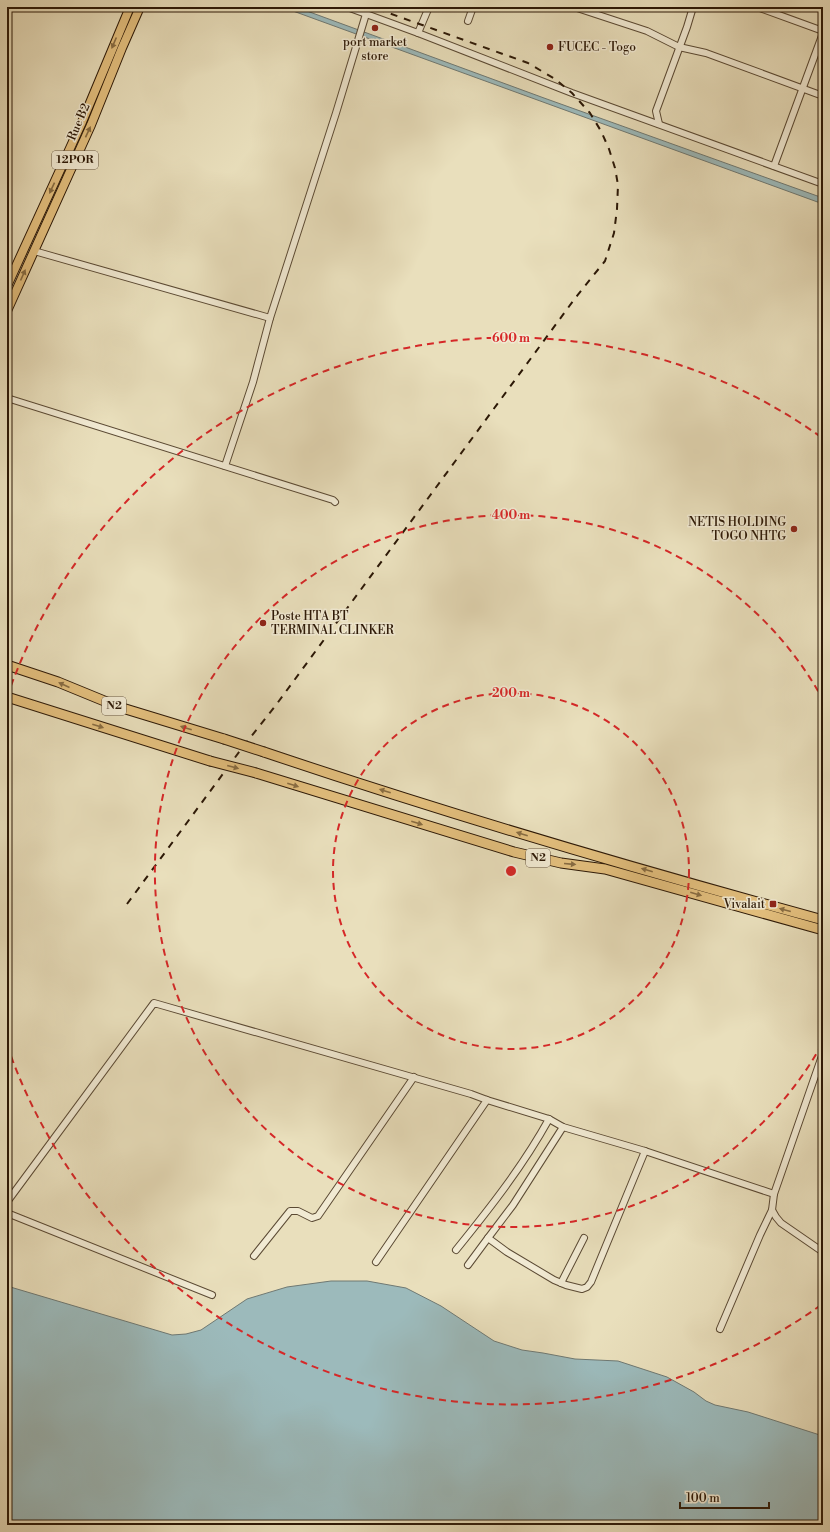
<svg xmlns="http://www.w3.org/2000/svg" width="830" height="1532" viewBox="0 0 830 1532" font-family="'Libre Bodoni',serif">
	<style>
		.water { fill: #9cbabb; stroke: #6f7973 }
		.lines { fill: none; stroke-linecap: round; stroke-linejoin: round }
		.minor-casing { stroke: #5b4a34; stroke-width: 8 }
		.major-casing { stroke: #2c1806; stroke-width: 10 }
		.highway-casing { stroke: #2c1806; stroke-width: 11 }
		.minor { stroke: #f1ead3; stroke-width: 6 }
		.major { stroke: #e4c07e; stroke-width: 8 }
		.highway { stroke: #e4c07e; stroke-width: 9 }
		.rail { stroke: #2c1806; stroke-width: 2; stroke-dasharray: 7 7; stroke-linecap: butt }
		.highway-bridge-casing { stroke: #2c1806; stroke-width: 11; stroke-linecap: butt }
		.highway-bridge { stroke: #e4c07e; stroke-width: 9 }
		.oneway { fill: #886c42 }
		.ring { fill: none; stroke: #d62828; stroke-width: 2; stroke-dasharray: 7 5 }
		.poi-dot { fill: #8f2418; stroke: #f1ead3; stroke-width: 1.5 }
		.labels { text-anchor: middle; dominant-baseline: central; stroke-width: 3; stroke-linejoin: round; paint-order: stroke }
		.shield { fill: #f1ead3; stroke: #675744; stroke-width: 1 }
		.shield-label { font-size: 11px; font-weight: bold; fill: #2c1806 }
		.poi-label { font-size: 12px; fill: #2c1806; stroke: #f1ead3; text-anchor: start }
		.street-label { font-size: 12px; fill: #2c1806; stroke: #f1ead3 }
		.centre { fill: #d62828; stroke: #f1ead3; stroke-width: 2 }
		.ring-label { font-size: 12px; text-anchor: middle; font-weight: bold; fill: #d62828; stroke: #f1ead3; stroke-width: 3; stroke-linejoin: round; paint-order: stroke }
	</style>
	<rect width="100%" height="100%" fill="#e9dfbc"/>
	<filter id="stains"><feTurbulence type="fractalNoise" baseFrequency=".005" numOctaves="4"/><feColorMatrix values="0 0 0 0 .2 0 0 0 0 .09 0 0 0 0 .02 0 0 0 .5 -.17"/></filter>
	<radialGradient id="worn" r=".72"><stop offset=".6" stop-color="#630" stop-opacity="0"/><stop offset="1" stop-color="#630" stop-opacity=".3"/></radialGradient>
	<g class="water">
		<polygon points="282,7 296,7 544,98 795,188 823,198 823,204"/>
		<polygon points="331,1281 367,1281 406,1288 441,1306 494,1341 522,1350 543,1353 575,1359 618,1361 667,1377 694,1392 706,1401 715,1405 748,1412 823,1436 823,1525 7,1525 7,1286 172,1335 186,1334 201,1330 247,1299 287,1287"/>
	</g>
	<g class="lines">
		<g class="minor-casing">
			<g id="minor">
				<polyline points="347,7 418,33 572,93 823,184"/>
				<polyline points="574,7 647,31 679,47 706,53 823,96"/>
				<polyline points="757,7 823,31"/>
				<polyline points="468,21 473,7"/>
				<polyline points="418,33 429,7"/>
				<polyline points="659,124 656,111 687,27 693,7"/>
				<polyline points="774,166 823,33"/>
				<polyline points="34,251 270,318"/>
				<polyline points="7,398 333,500 335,502"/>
				<polyline points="225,466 253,382 270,318 336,113 366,14"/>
				<polyline points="823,1053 774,1194 772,1210 776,1217 781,1223 823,1252"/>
				<polyline points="7,1202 154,1003 471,1094 487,1100 549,1119 563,1127 645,1151 774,1194"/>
				<polyline points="7,1213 212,1295"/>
				<polyline points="488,1238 513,1205 563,1127"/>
				<path d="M456,1250C490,1208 523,1166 549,1119"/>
				<polyline points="254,1256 290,1211 298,1211 312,1218 318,1216 414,1077"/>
				<polyline points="376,1262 487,1100"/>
				<polyline points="468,1265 488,1238 507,1252 554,1280 566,1285 582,1289 587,1287 591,1282 645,1151"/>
				<polyline points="561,1283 584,1238"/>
				<polyline points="720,1329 760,1235 772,1210"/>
			</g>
		</g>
		<g class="major-casing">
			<g id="major">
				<polyline points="7,286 82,122 130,7"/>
				<polyline points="7,311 91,125 122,48 140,7"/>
			</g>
		</g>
		<g class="highway-casing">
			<g id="highway">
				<polyline points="7,665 58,682 119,707 224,739"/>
				<polyline points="7,697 210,761"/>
				<path d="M264,752C448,814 635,869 823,920"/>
				<polyline points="256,773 514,852 561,863 605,869 823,930"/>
			</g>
		</g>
		<use href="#minor" class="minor"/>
		<use href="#major" class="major"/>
		<use href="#highway" class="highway"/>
		<polyline class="rail" points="127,904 242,748 276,705 576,297 605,261 614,233 617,209 618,185 615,168 609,149 601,131 590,113 572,93 555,79 528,63 372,7"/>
		<g class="highway-bridge-casing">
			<g id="highway-bridge">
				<polyline points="224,739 264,752"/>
				<polyline points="210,761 256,773"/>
			</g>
		</g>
		<use href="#highway-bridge" class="highway-bridge"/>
	</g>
	<defs><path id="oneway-solid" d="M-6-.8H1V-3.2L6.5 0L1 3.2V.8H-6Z"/></defs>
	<g class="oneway">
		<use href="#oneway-solid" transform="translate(114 43) rotate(113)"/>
		<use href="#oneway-solid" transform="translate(88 132) rotate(-65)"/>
		<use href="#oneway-solid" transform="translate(52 188) rotate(115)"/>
		<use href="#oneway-solid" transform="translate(23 275) rotate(-66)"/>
		<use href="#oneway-solid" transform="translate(64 685) rotate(-156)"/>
		<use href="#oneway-solid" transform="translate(98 726) rotate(18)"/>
		<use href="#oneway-solid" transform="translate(186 728) rotate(-163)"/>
		<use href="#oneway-solid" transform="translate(233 767) rotate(15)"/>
		<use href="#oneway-solid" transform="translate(293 785) rotate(17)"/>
		<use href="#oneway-solid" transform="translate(385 791) rotate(-163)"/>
		<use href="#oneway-solid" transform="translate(417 823) rotate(17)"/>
		<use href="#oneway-solid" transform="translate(522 834) rotate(-163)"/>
		<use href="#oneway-solid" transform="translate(570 864) rotate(5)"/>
		<use href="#oneway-solid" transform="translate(647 870) rotate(-164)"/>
		<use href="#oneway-solid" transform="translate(696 894) rotate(16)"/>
		<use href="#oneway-solid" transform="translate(785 910) rotate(-165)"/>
	</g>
	<g class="ring">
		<circle cx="511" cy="871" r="178"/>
		<path d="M822 1044A356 356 0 1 1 822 698"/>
		<path d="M821 1305A533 533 0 0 1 7 1045M7 697A533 533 0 0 1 821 437"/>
	</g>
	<g class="poi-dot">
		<circle cx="375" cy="28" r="4"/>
		<circle cx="550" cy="47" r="4"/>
		<circle cx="794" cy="529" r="4"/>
		<circle cx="263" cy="623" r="4"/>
		<rect x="769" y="900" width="8" height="8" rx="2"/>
	</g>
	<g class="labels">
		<g class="shield">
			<rect x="52" y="151" width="46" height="18" rx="3"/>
			<rect x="102" y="697" width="24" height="18" rx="3"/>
			<rect x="526" y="849" width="24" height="18" rx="3"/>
		</g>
		<g class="shield-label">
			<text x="75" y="160">12POR</text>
			<text x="114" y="706">N2</text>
			<text x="538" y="858">N2</text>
		</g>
		<g class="poi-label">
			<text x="375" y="42" text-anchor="middle">port market<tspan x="375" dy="14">store</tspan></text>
			<text x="558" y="47">FUCEC - Togo</text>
			<text x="786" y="522" text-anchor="end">NETIS HOLDING<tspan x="786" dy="14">TOGO NHTG</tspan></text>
			<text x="271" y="616">Poste HTA BT<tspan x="271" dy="14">TERMINAL CLINKER</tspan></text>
			<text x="765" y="904" text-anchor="end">Vivalait</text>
		</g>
		<g class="street-label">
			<text transform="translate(79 122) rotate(-67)">Rue B2</text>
		</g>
	</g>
	<circle cx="511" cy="871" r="6" class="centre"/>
	<g class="ring-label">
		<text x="511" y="342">600 m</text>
		<text x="511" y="519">400 m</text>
		<text x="511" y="697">200 m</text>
	</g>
	<rect width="830" height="1532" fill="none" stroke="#e9dfbc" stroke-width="24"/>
	<rect x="8" y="8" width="814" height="1516" fill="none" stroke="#2c1806" stroke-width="2"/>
	<rect x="12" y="12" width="806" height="1508" fill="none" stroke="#2c1806"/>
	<path d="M680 1502v6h89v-6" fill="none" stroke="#2c1806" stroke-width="2"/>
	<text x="686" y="1502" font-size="12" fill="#2c1806" stroke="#f1ead3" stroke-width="3" paint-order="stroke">100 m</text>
	<rect width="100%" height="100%" filter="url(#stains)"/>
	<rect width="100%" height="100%" fill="url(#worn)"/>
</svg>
